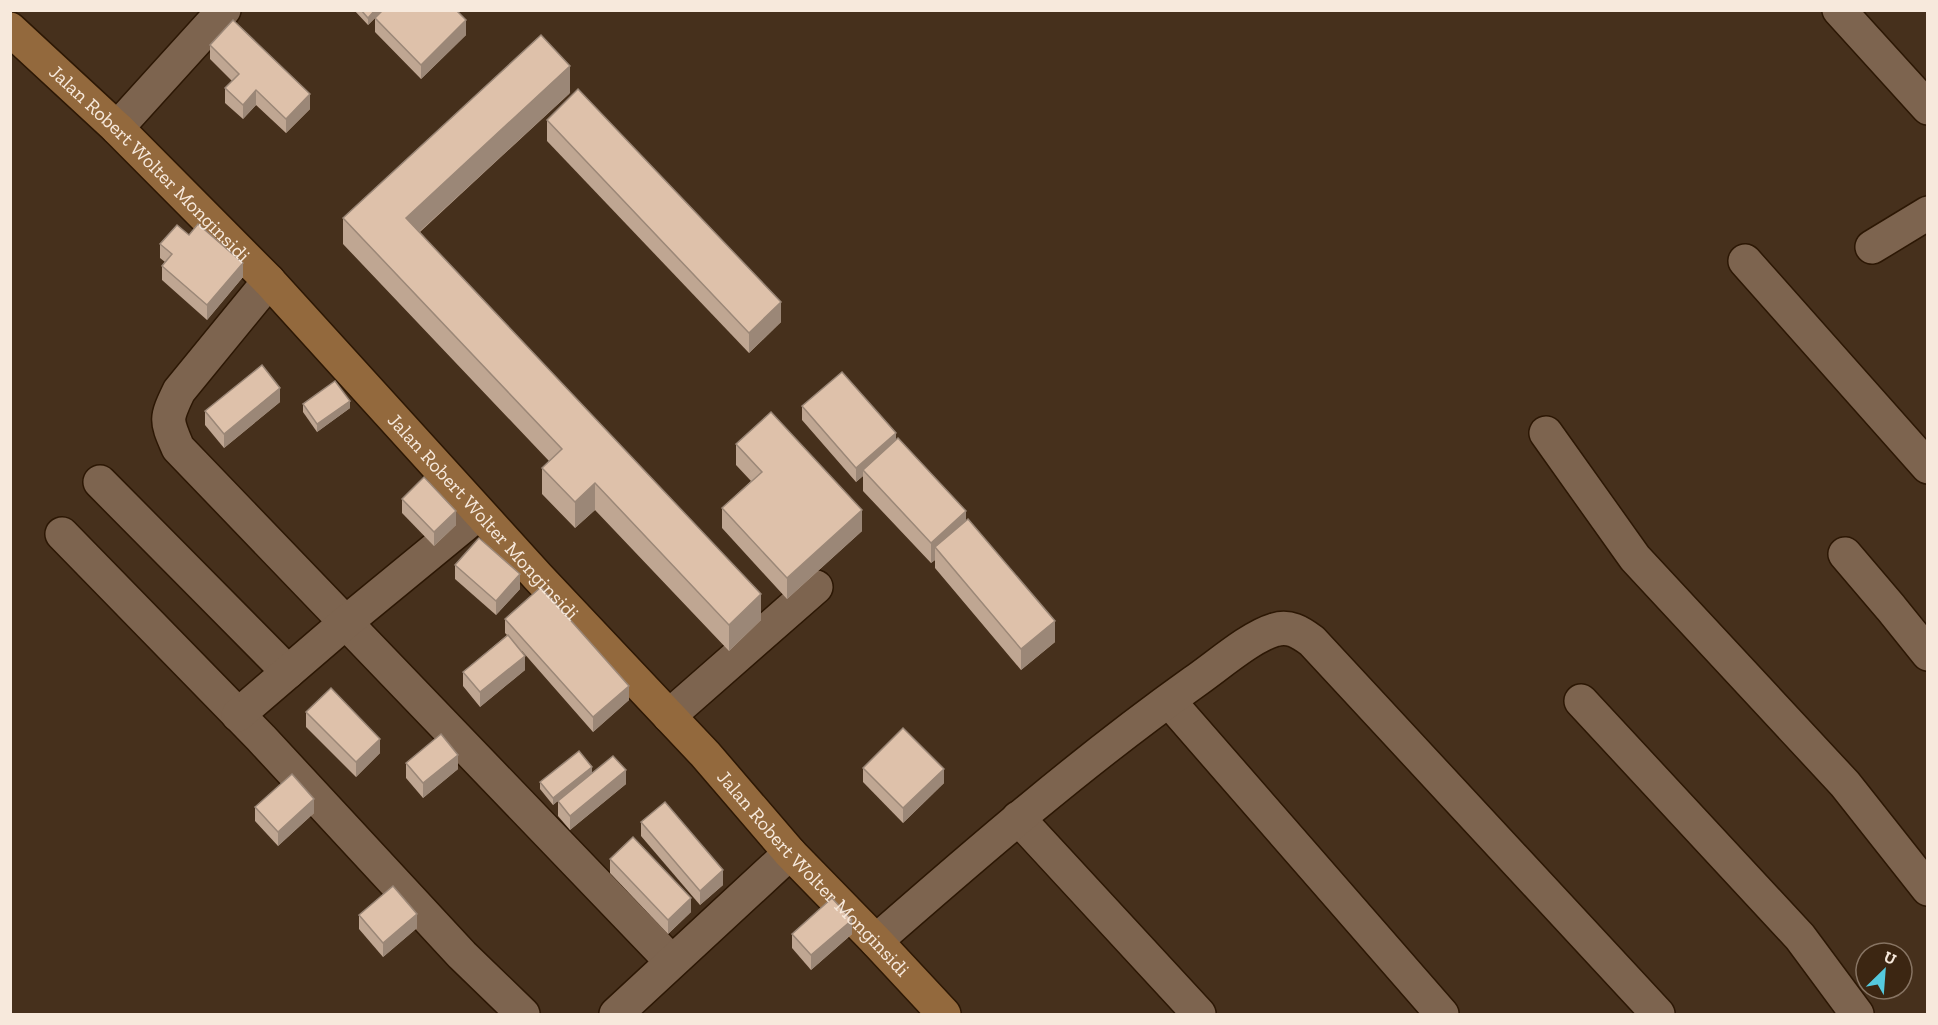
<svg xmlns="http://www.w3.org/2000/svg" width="1938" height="1025" viewBox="0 0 1938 1025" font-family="'Zilla Slab',serif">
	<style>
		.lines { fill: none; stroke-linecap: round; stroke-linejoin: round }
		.street-casing { stroke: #2c1704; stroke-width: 36 }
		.secondary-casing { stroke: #2c1704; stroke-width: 36 }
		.street { stroke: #7d644f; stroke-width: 33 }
		.secondary { stroke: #93693d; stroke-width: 33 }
		.wall { fill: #bfa692 }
		.shaded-wall { fill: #9b8777 }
		.building { fill: #dec1aa; stroke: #9b8777; stroke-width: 1.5 }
		.labels { text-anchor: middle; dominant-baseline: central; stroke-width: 6; stroke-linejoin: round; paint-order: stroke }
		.street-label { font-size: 20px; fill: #f7e9dc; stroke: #3c2612 }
	</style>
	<rect width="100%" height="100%" fill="#46301c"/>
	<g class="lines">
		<g class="street-casing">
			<g id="street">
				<polyline points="1839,10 1928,108"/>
				<polyline points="117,128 224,10"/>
				<polyline points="1872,247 1928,213"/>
				<polyline points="1745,261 1928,467"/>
				<path d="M269,281L179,391C165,420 166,420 178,448L671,961"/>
				<polyline points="1546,433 1635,558 1845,784 1928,889"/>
				<polyline points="100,482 288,672"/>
				<polyline points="62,534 261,738 462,955 523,1014"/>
				<polyline points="1845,554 1891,608 1928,654"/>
				<polyline points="1169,701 1442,1014"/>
				<polyline points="1581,701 1800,937 1857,1014"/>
				<polyline points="238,715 345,623 479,513"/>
				<polyline points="669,716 816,587"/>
				<polyline points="1018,818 1199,1014"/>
				<path d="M876,941C979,851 1083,761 1194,682C1216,667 1250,637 1274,630C1289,625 1300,632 1312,641L1658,1014"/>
				<polyline points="616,1014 790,853"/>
			</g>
		</g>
		<g class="secondary-casing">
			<g id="secondary">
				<path id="s1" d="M10,29L117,128L269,281L538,577L705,754L790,853L876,941L944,1014"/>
			</g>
		</g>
		<use href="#street" class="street"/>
		<use href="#secondary" class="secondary"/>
	</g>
	<g class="wall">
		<polygon points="354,10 456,10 466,35 421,79 375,32 375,18 368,25"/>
		<polygon points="210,45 310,109 286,133 256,105 243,119 225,103 225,88 232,81 210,59"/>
		<polygon points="570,93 420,232 761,620 729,651 595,510 575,528 542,494 542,468 549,461 343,244 343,218"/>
		<polygon points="547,120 781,322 749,353 547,141"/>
		<polygon points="189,235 243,277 207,320 162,280 162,266 165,262 160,258 160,244"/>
		<polygon points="280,402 224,448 205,425 205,411"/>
		<polygon points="303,404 350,408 317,432 303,412"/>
		<polygon points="802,406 896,440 966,522 1055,642 1021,670 935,568 935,560 931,563 863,491 863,476 856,482 802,420"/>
		<polygon points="736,444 862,531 787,599 722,528 722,508 751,481 736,465"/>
		<polygon points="402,499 456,525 434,546 402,513"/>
		<polygon points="455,565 520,589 496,615 455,579"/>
		<polygon points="505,619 629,700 593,732 522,651 525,670 480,707 463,686 463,672 507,635 505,633"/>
		<polygon points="306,712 380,753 356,777 306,727"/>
		<polygon points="406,763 458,769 423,798 406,778"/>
		<polygon points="863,768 944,783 903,823 863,782"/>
		<polygon points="592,773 626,784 570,830 558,816 558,801 562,797 553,805 540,789 540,782"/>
		<polygon points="255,807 314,813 278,846 255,821"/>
		<polygon points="641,822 723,885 700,905 641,836"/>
		<polygon points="610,859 691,912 668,934 610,873"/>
		<polygon points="359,915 417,928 383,957 359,929"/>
		<polygon points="792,934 852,934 811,970 792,948"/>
	</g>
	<g class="shaded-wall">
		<polygon points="375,10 383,10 368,25 368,18"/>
		<polygon points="466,20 466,35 421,79 421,65"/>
		<polygon points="570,66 570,93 406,244 406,218"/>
		<polygon points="256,90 256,105 243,119 243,105"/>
		<polygon points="310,94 310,109 286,133 286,119"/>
		<polygon points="243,263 243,277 207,320 207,305"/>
		<polygon points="781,302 781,322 749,353 749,333"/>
		<polygon points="280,388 280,402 224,448 224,434"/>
		<polygon points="350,401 350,408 317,432 317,424"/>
		<polygon points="896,433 896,448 863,470 863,476 856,482 856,468"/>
		<polygon points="595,483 595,510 575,528 575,502"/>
		<polygon points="862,510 862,531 787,599 787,578"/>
		<polygon points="456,511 456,525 434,546 434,532"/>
		<polygon points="966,511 966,532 935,547 935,560 931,563 931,543"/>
		<polygon points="520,574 520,589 496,615 496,601"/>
		<polygon points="761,594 761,620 729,651 729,625"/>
		<polygon points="1055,621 1055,642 1021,670 1021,649"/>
		<polygon points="525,656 525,670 480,707 480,692"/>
		<polygon points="629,686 629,700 593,732 593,717"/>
		<polygon points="380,739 380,753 356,777 356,762"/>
		<polygon points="458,755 458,769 423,798 423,783"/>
		<polygon points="592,767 592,774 553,805 553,798"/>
		<polygon points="944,769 944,783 903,823 903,808"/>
		<polygon points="626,770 626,784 570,830 570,816"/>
		<polygon points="314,799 314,813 278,846 278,832"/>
		<polygon points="723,870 723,885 700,905 700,891"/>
		<polygon points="691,898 691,912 668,934 668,920"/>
		<polygon points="417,914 417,928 383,957 383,943"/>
		<polygon points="852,920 852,934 811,970 811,955"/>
	</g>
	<g class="building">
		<polygon points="361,10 375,10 368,18"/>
		<polygon points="383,10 456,10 466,20 421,65 375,18"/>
		<polygon points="233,20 310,94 286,119 256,90 243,105 225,88 239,74 210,45"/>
		<polygon points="541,35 570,66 406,218 761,594 729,625 595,483 575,502 542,468 562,449 343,218"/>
		<polygon points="578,89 781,302 749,333 547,120"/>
		<polygon points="198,224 243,263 207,305 162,266 172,254 160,244 177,225 189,235"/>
		<polygon points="262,365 280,388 224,434 205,411"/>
		<polygon points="842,372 896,433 856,468 802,406"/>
		<polygon points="335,381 350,401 317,424 303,404"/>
		<polygon points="771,412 862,510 787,578 722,508 762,472 736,444"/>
		<polygon points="898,438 966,511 931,543 863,470"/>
		<polygon points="424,477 456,511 434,532 402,499"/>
		<polygon points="968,519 1055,621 1021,649 935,547"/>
		<polygon points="479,538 520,574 496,601 455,565"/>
		<polygon points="541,587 629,686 593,717 505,619"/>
		<polygon points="508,635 525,656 480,692 463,672"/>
		<polygon points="331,688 380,739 356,762 306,712"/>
		<polygon points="903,728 944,769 903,808 863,768"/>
		<polygon points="441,734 458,755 423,783 406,763"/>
		<polygon points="579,751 592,767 553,798 540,782"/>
		<polygon points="613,756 626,770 570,816 558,801"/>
		<polygon points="292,774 314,799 278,832 255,807"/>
		<polygon points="665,802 723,870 700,891 641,822"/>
		<polygon points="633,837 691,898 668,920 610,859"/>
		<polygon points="393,886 417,914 383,943 359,915"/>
		<polygon points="832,898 852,920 811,955 792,934"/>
	</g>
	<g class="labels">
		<g class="street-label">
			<text stroke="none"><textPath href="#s1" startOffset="194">Jalan Robert Wolter Monginsidi</textPath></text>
			<text stroke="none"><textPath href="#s1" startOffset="680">Jalan Robert Wolter Monginsidi</textPath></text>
			<text stroke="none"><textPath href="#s1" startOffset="1166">Jalan Robert Wolter Monginsidi</textPath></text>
		</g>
	</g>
	<rect width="1938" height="1025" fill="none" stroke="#f7e9dc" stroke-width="24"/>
	<g transform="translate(1884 971) rotate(25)"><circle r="28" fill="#3c2612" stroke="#877463" stroke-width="1.5"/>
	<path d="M0-4.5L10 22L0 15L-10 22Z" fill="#55cadf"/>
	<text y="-9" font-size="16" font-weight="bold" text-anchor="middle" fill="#f7e9dc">U</text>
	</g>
</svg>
